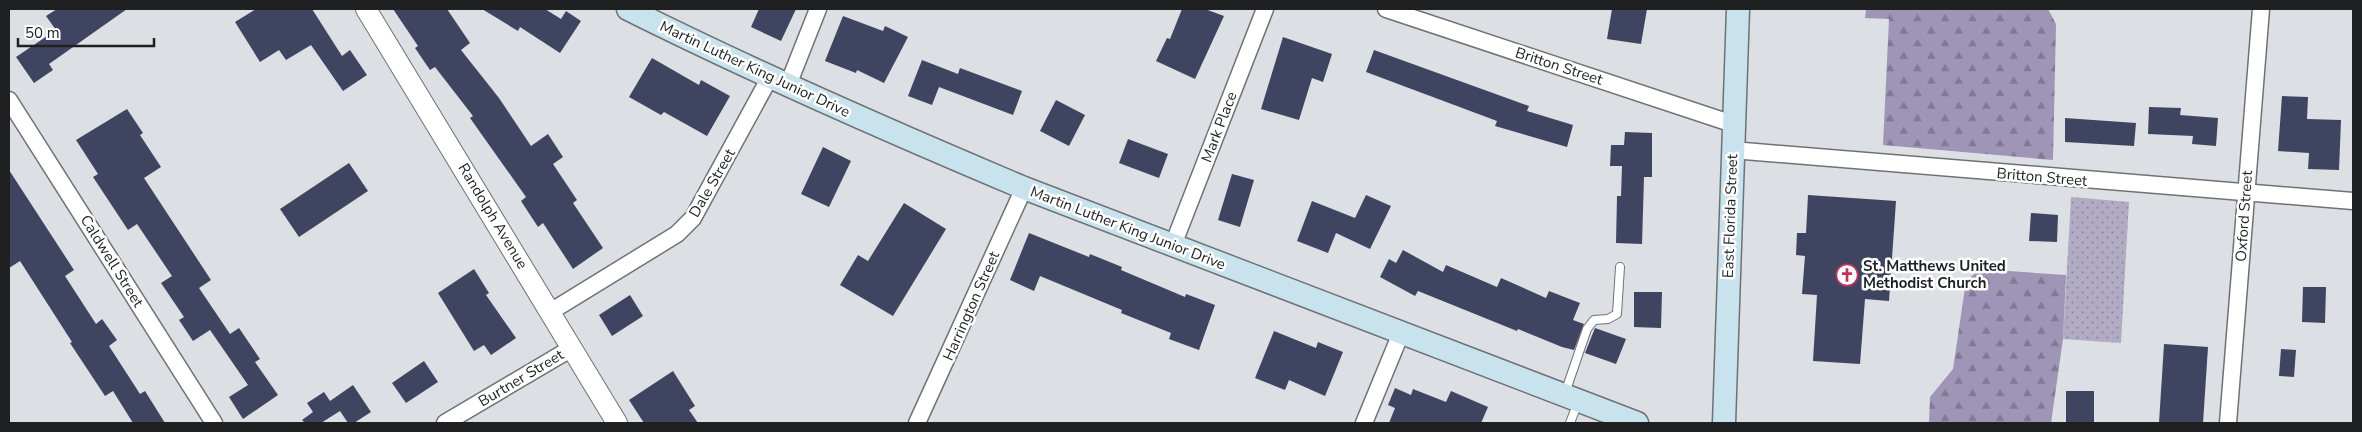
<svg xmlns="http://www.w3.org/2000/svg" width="2362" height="432" viewBox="0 0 2362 432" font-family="'Nunito Sans',sans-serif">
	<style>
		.grass { fill: url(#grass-dots) }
		.forest { fill: url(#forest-firs) }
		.building { fill: #3f4561 }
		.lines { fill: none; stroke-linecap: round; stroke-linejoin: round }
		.service-casing { stroke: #6f7275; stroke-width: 10 }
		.minor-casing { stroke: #6f7275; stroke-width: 19 }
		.tertiary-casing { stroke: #6f7275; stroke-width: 22 }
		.secondary-casing { stroke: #6f7275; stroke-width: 25 }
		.service { stroke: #fff; stroke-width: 8 }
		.minor { stroke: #fff; stroke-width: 16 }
		.tertiary { stroke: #fff; stroke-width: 20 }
		.secondary { stroke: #c8e2ee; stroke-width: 22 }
		.labels { text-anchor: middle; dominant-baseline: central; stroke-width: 5; stroke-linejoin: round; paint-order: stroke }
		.street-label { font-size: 15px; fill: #1e2021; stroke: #fff }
		.poi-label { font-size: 15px; font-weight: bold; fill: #1e2021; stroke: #fff; text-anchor: start }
	</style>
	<defs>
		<pattern id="grass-dots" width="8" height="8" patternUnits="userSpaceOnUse" patternTransform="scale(1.25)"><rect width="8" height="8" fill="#b2abc4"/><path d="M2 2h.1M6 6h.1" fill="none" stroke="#908b9f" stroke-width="1.8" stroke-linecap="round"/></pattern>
		<pattern id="forest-firs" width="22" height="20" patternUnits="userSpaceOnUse" patternTransform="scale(1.25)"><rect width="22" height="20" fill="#9f96b7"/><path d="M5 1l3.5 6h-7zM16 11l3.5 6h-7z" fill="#817a94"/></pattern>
	</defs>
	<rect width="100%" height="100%" fill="#dcdfe3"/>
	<polygon class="grass" points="2071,197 2129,202 2121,343 2063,339"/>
	<g class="forest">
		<polygon points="1866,9 2048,9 2056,24 2053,160 1883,145 1889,19 1865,18"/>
		<polygon points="1980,269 2066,275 2063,339 2051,423 1929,423 1930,397 1953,369 1966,281"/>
	</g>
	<g class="building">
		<polygon points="57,9 127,9 49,64 53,70 34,83 16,57 56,30 46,16"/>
		<polygon points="256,9 312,9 342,56 350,50 367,75 343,91 311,45 286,60 279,50 260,62 235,22"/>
		<polygon points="393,9 447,9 470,43 461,50 499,98 531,146 548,134 563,157 553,164 577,200 573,203 603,248 573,269 543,223 538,227 521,201 526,197 470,118 473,116 435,67 430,70 415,48 418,46"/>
		<polygon points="482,9 545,9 561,19 566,11 581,21 560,53 520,27 518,31"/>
		<polygon points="759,9 796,9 781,41 751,27"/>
		<polygon points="1182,9 1205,9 1224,16 1195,79 1156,61 1167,38 1170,39"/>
		<polygon points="1612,9 1647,9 1641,44 1607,39"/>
		<polygon points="843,16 883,31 885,26 908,37 884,83 857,70 856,73 825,61"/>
		<polygon points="1283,37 1332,54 1323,82 1312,78 1299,120 1261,109"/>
		<polygon points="1374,50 1529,106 1527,111 1573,125 1567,147 1495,126 1497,121 1366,72"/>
		<polygon points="652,58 699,85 701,80 730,96 707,136 664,112 661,115 629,97"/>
		<polygon points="922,60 958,74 960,68 1022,91 1013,115 939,87 932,105 908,96"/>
		<polygon points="2282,96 2308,97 2307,119 2341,120 2339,170 2308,169 2309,153 2278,151"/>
		<polygon points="1056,100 1085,115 1069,146 1040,131"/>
		<polygon points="2149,107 2181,108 2180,115 2218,118 2216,146 2192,144 2193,136 2148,134"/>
		<polygon points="127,109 143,133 140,135 161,167 144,178 211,280 199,288 230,334 239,328 260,359 255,362 278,395 243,419 229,397 248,385 210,330 193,341 179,320 184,317 161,283 172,276 137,224 128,230 93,177 98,174 76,140"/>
		<polygon points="2065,118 2136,123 2134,146 2065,142"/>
		<polygon points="1625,132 1652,133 1652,177 1644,177 1642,244 1616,243 1617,196 1621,196 1622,166 1610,166 1611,145 1624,145"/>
		<polygon points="1128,139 1168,154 1159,178 1119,163"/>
		<polygon points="823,147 851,161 829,207 801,194"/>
		<polygon points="349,163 368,191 299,237 280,209"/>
		<polygon points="9,170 74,270 65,276 96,324 102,319 117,340 109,346 140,394 145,391 165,423 133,423 113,391 105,396 70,343 72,342 20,261 9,268"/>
		<polygon points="1232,174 1254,180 1240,227 1218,220"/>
		<polygon points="1366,195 1391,206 1370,249 1336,233 1328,253 1297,241 1312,201 1355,218"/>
		<polygon points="1808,195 1896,201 1889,301 1865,299 1860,364 1813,361 1817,295 1802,294 1805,256 1796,255 1797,233 1806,233"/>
		<polygon points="904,203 946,229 893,316 840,285 858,255 868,261"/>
		<polygon points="2031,213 2058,215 2057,242 2029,241"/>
		<polygon points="1029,233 1089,257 1090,254 1122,267 1121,270 1185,297 1186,294 1215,305 1199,350 1169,339 1171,333 1121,313 1122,310 1040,276 1034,291 1010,280"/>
		<polygon points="1403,250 1443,272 1446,265 1497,287 1501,278 1546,298 1549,291 1580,303 1573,320 1584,324 1574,350 1562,347 1518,329 1517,331 1418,291 1415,296 1380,277 1389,259 1396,263"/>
		<polygon points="474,269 489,293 486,295 516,338 491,355 484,345 474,351 438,293"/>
		<polygon points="2303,287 2326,287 2325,323 2302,322"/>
		<polygon points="1634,292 1662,292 1661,328 1634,327"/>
		<polygon points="630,295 643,316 612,336 599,315"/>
		<polygon points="1595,328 1626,339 1616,364 1585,353"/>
		<polygon points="1274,331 1316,348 1318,342 1343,352 1325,396 1289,380 1285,390 1255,378"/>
		<polygon points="2164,344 2208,347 2203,423 2159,423"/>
		<polygon points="2281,349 2296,350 2294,377 2279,376"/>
		<polygon points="424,361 438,382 406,403 392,383"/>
		<polygon points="673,371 695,406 689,410 698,423 644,423 629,400"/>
		<polygon points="353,385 371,412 354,423 348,423 340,411 321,423 305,423 302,420 313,412 307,403 324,392 330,401"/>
		<polygon points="1395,388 1411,395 1413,389 1446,402 1451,391 1488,407 1481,423 1389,423 1395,408 1388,405"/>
		<rect x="2066" y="391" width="28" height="32"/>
	</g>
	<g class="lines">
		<g class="service-casing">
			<g id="service">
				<polyline points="1565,393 1587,329 1594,320 1608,319 1617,314 1620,267"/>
				<polyline points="1570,423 1578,402"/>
			</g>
		</g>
		<g class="minor-casing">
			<g id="minor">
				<polyline points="1386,9 1733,124"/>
				<polyline points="788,85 818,9"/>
				<polyline points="9,100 214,423"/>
				<polyline points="1732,150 2353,201"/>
				<polyline points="1173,245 1265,9"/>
				<polyline points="550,312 677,234 693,218 770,77"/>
				<polyline points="445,423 572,348"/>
				<polyline points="917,423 1024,188"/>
				<polyline points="1364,423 1401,333"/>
				<polyline points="2228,423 2261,9"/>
			</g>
		</g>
		<g class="tertiary-casing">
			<polyline id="tertiary" points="366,9 617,423"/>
		</g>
		<g class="secondary-casing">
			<g id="secondary">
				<path d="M628,9C758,74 891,132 1024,188L1637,423"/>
				<polyline points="1724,423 1738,9"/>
			</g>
		</g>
		<use href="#service" class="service"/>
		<use href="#minor" class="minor"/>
		<use href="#tertiary" class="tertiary"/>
		<use href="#secondary" class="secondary"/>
	</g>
	<defs>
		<g id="church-ring" transform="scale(1.125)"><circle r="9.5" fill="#fff" stroke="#c1325e" stroke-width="1.5"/><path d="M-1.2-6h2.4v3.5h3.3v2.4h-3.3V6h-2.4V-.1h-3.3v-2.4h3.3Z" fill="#c1325e"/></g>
	</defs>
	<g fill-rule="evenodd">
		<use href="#church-ring" x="1847" y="275"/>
	</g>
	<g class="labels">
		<g class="street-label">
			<text transform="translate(1559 66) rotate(18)">Britton Street</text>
			<text transform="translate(755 69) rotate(25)">Martin Luther King Junior Drive</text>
			<text transform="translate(1219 127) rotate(-69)">Mark Place</text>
			<text transform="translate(2042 177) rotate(5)">Britton Street</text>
			<text transform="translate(712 183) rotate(-60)">Dale Street</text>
			<text transform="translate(493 216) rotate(59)">Randolph Avenue</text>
			<text transform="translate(1730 216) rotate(-88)">East Florida Street</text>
			<text transform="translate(2244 216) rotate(-86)">Oxford Street</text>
			<text transform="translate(1128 228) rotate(21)">Martin Luther King Junior Drive</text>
			<text transform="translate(112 261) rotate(58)">Caldwell Street</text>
			<text transform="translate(971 306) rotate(-66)">Harrington Street</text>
			<text transform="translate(521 378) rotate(-31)">Burtner Street</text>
		</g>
		<g class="poi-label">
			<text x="1863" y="266">St. Matthews United<tspan x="1863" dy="17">Methodist Church</tspan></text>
		</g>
	</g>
	<rect width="2362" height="432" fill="none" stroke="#1e2021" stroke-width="20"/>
	<path d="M18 38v8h136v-8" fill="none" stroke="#1e2021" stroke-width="2.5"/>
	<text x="25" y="38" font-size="15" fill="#1e2021" stroke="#ffffff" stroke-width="4" paint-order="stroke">50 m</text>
</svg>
